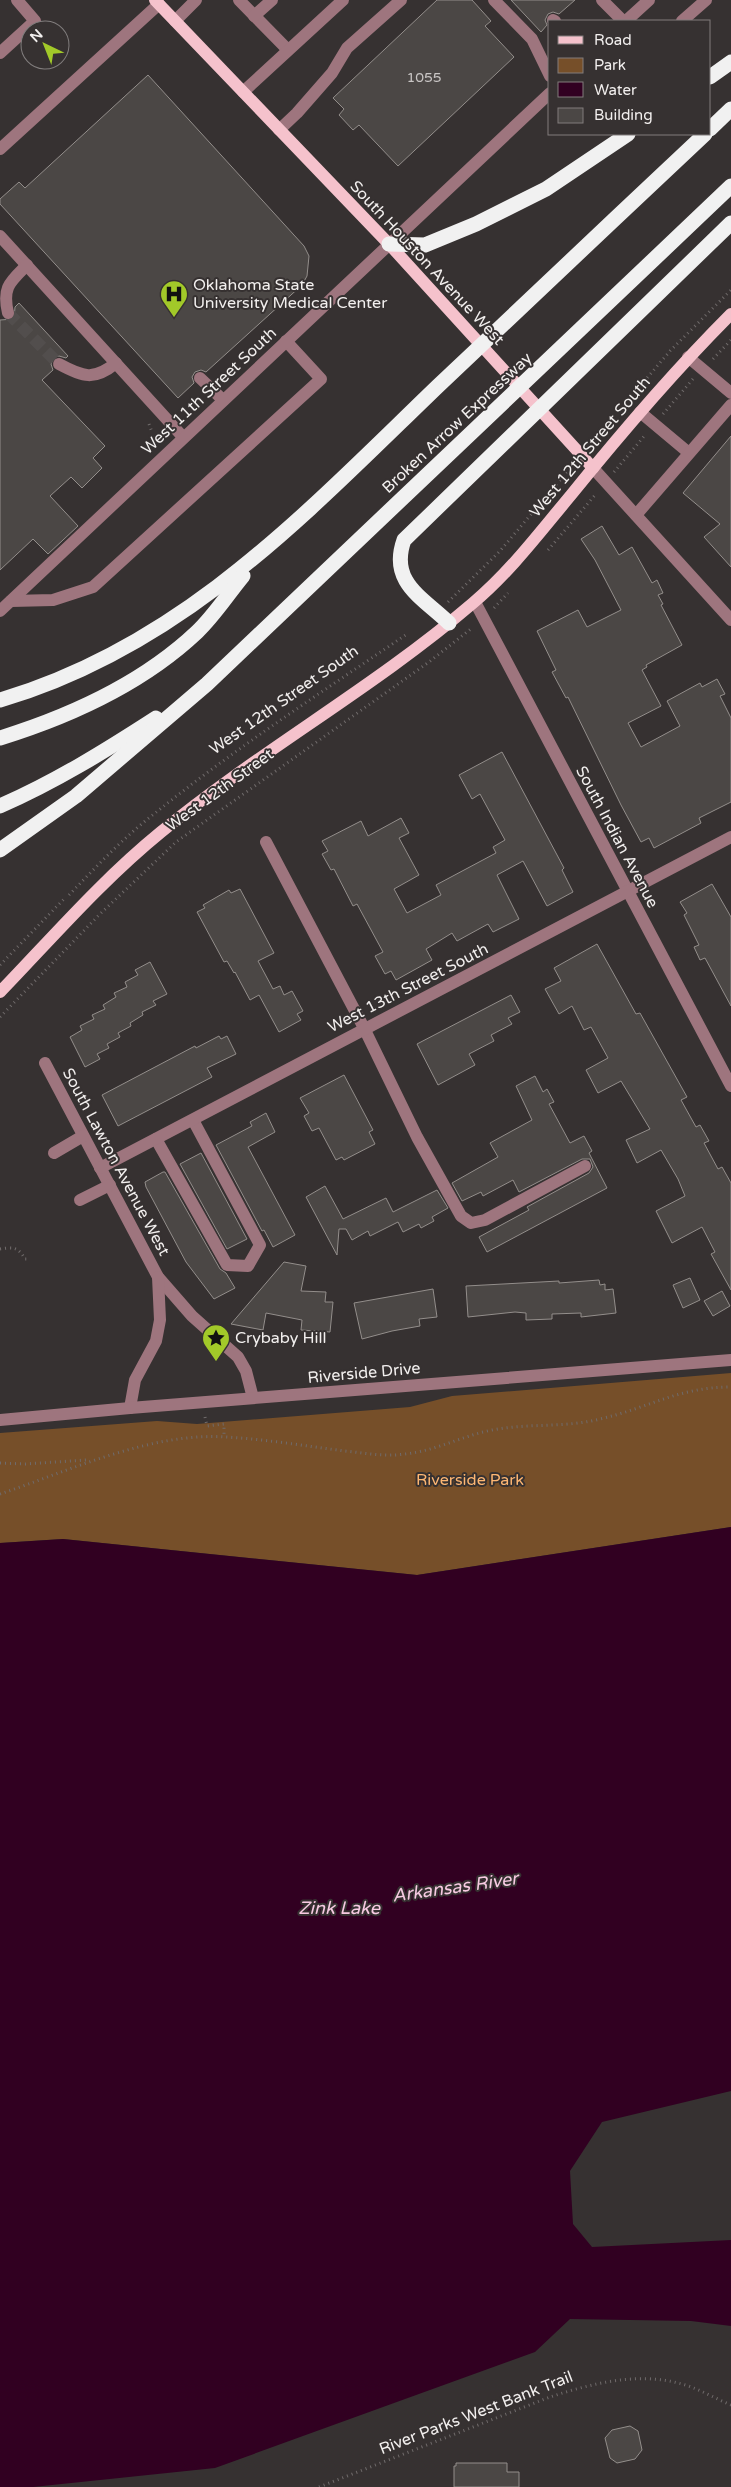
<svg xmlns="http://www.w3.org/2000/svg" width="731" height="2487" viewBox="0 0 731 2487" font-family="'Varela Round',sans-serif">
	<style>
		.green { fill: #764f29 }
		.water { fill: #310021 }
		.building { fill: #4b4745; stroke: #938e8b }
		.lines { fill: none; stroke-linecap: round; stroke-linejoin: round }
		.minor-tunnel { stroke: #524e4d; stroke-width: 12; stroke-dasharray: 12 6; stroke-linecap: butt }
		.path { stroke: #706b6b; stroke-width: 3; stroke-dasharray: 1 4; stroke-linecap: butt }
		.minor { stroke: #9e757e; stroke-width: 12 }
		.major { stroke: #f5c2cc; stroke-width: 12 }
		.highway { stroke: #f1f1f1; stroke-width: 15 }
		.labels { text-anchor: middle; dominant-baseline: central; stroke-width: 4; stroke-linejoin: round; paint-order: stroke }
		.number-label { font-size: 14px; fill: #c8c5c4 }
		.street-label { font-size: 16px; fill: #f2efee; stroke: #363131 }
		.poi-label { font-size: 16px; fill: #f2efee; stroke: #363131; text-anchor: start }
		.park-label { font-size: 16px; fill: #feb773; stroke: #363131 }
		.water-label { font-size: 18px; font-style: italic; fill: #f7cae2; stroke: #363131 }
	</style>
	<rect width="100%" height="100%" fill="#363131"/>
	<polygon class="green" points="731,1373 731,1527 417,1575 63,1539 0,1543 0,1433 157,1421 197,1424 410,1407 452,1396"/>
	<polygon class="water" points="731,1527 731,2091 602,2122 570,2171 573,2224 592,2247 731,2240 731,2326 691,2321 570,2319 535,2352 215,2468 33,2487 0,2487 0,1543 63,1539 417,1575"/>
	<g class="building">
		<polygon points="437,0 472,0 491,21 485,26 514,57 398,166 359,125 353,130 339,115 344,109 333,98"/>
		<polygon points="511,0 575,0 559,14 553,12 548,14 545,20 547,25 541,32"/>
		<polygon points="148,75 304,246 309,256 307,276 302,285 206,372 201,370 195,372 192,377 194,383 178,398 0,204 0,199 19,182 25,188"/>
		<polygon points="19,303 68,356 66,358 59,356 54,357 51,364 53,370 42,380 105,446 93,458 102,468 82,488 71,477 50,496 78,526 48,554 33,539 0,570 0,320 14,319 15,307"/>
		<polygon points="731,436 731,567 704,537 720,524 683,493"/>
		<polygon points="602,526 619,555 632,547 652,583 657,580 663,593 658,595 663,604 661,605 682,645 646,665 647,667 642,670 661,706 628,723 641,747 680,726 667,701 700,683 702,687 717,679 725,694 720,696 731,718 731,802 699,818 701,823 654,848 649,838 641,842 621,805 568,697 566,698 552,672 556,670 537,631 578,610 587,627 621,610 595,560 581,539"/>
		<polygon points="502,752 564,868 562,870 573,892 547,906 523,861 497,875 519,919 493,932 488,924 457,941 452,933 426,949 432,960 396,980 391,971 385,974 375,956 383,952 357,904 353,906 334,869 331,870 322,854 328,851 322,841 361,821 368,836 401,818 409,833 399,838 419,875 394,889 407,913 441,895 436,885 496,853 493,847 505,840 480,794 472,799 459,775"/>
		<polygon points="712,884 731,917 731,1006 705,958 700,960 694,947 699,945 684,915 687,913 680,902"/>
		<polygon points="240,889 274,953 258,961 273,989 280,986 284,995 292,991 303,1011 297,1014 301,1020 279,1032 259,995 250,1000 235,972 234,973 227,961 224,962 197,912 205,908 203,905 229,890 231,893"/>
		<polygon points="597,944 636,1014 640,1013 687,1097 681,1100 696,1127 700,1125 709,1141 704,1143 718,1169 722,1167 731,1183 731,1290 711,1254 715,1252 702,1227 672,1243 656,1211 685,1196 678,1179 661,1150 637,1163 626,1140 650,1129 621,1081 598,1093 586,1070 608,1058 591,1027 584,1030 572,1006 559,1014 545,989 561,981 554,968"/>
		<polygon points="150,962 167,994 153,1001 156,1005 142,1012 143,1015 130,1023 131,1026 118,1033 120,1037 107,1044 109,1048 97,1054 100,1059 85,1067 70,1037 82,1030 80,1026 94,1019 92,1015 105,1009 103,1005 116,997 114,993 127,987 125,982 138,975 135,970"/>
		<polygon points="511,995 520,1012 508,1018 512,1024 491,1035 494,1041 469,1054 475,1065 438,1085 417,1044"/>
		<polygon points="219,1036 221,1039 227,1036 236,1054 207,1068 212,1077 118,1126 102,1095 195,1046 196,1048"/>
		<polygon points="344,1075 373,1130 369,1132 375,1144 344,1160 342,1157 336,1160 319,1128 312,1131 304,1116 309,1113 300,1098"/>
		<polygon points="535,1076 543,1092 547,1089 554,1102 549,1104 570,1143 584,1136 592,1151 589,1153 607,1188 487,1252 479,1237 529,1210 527,1207 589,1173 593,1167 590,1159 582,1159 519,1192 513,1180 483,1196 481,1192 462,1201 452,1183 498,1157 490,1143 532,1120 516,1086"/>
		<polygon points="266,1113 275,1132 248,1147 295,1235 273,1247 264,1230 262,1231 216,1145 252,1126 250,1122"/>
		<polygon points="201,1153 247,1239 227,1249 180,1164"/>
		<polygon points="163,1172 165,1172 220,1269 226,1273 235,1288 214,1299 186,1262 146,1187 145,1182"/>
		<polygon points="325,1186 343,1219 386,1198 393,1212 437,1190 448,1208 432,1217 434,1221 421,1228 419,1224 403,1232 398,1222 370,1236 368,1231 352,1240 346,1229 339,1229 337,1255 306,1197"/>
		<polygon points="284,1262 306,1266 301,1291 326,1292 325,1302 333,1302 330,1332 301,1330 302,1320 266,1313 263,1330 231,1324"/>
		<polygon points="690,1278 700,1300 683,1308 673,1285"/>
		<polygon points="599,1280 600,1285 605,1284 605,1290 613,1289 616,1313 581,1317 581,1313 552,1314 552,1319 526,1320 526,1313 515,1312 468,1317 466,1286 559,1281 559,1283"/>
		<polygon points="433,1289 437,1317 419,1319 420,1326 392,1331 362,1339 354,1303"/>
		<polygon points="722,1291 730,1306 713,1316 704,1301"/>
		<polygon points="630,2426 638,2431 642,2450 635,2459 617,2463 610,2458 605,2438 612,2430"/>
		<polygon points="456,2463 507,2463 507,2472 519,2472 519,2487 454,2487 454,2466 456,2466"/>
	</g>
	<g class="lines">
		<polyline class="minor-tunnel" points="8,313 59,364"/>
		<g class="path">
			<polyline points="713,359 731,340"/>
			<polyline points="618,412 670,351 731,290"/>
			<polyline points="663,414 693,379"/>
			<polyline points="149,424 152,432"/>
			<polyline points="590,444 602,430"/>
			<polyline points="614,472 646,434"/>
			<polyline points="548,550 596,494"/>
			<polyline points="448,602 500,551 572,466"/>
			<polyline points="494,608 508,593"/>
			<path d="M69,895C96,867 123,838 154,814C234,749 322,692 407,634"/>
			<polyline points="0,965 64,899"/>
			<polyline points="0,1017 100,914 176,842 429,662 472,628"/>
			<path d="M0,1249C14,1247 18,1247 25,1259H28"/>
			<polyline points="205,1417 207,1426 224,1424 224,1437"/>
			<polyline points="0,1463 25,1464 86,1460"/>
			<path d="M0,1494C69,1471 151,1432 225,1437C265,1439 305,1446 345,1451C365,1453 384,1457 405,1454C435,1451 462,1436 492,1430C528,1423 565,1428 600,1419C649,1408 678,1387 731,1387"/>
			<path d="M319,2487L550,2397C590,2384 636,2372 678,2383C696,2387 714,2398 731,2405"/>
		</g>
		<g class="minor">
			<polyline points="239,0 288,50"/>
			<polyline points="494,0 532,39 550,76"/>
			<polyline points="602,0 623,21"/>
			<polyline points="254,16 272,0"/>
			<polyline points="553,20 555,21"/>
			<polyline points="175,21 196,0"/>
			<polyline points="626,21 649,0"/>
			<polyline points="682,21 706,0"/>
			<polyline points="0,53 35,21 17,0"/>
			<polyline points="243,92 343,0"/>
			<polyline points="279,130 297,113 332,73 347,48 401,0"/>
			<polyline points="0,149 159,4"/>
			<polyline points="0,236 183,437"/>
			<path d="M8,313C2,287 10,282 27,265"/>
			<polyline points="688,357 731,393"/>
			<path d="M59,364C83,377 94,381 116,363"/>
			<polyline points="200,378 223,400"/>
			<polyline points="640,412 689,453"/>
			<polyline points="593,468 731,620"/>
			<polyline points="636,515 731,405"/>
			<polyline points="11,601 53,600 93,587 321,379 286,341"/>
			<polyline points="475,602 731,1086"/>
			<polyline points="0,611 550,93"/>
			<polyline points="266,842 364,1028 417,1137 461,1216 471,1223 485,1220 585,1166"/>
			<polyline points="45,1063 158,1277 192,1316 238,1357 246,1371 253,1398"/>
			<polyline points="156,1139 227,1265 248,1266 260,1245 193,1120"/>
			<polyline points="54,1153 83,1136"/>
			<polyline points="100,1168 731,837"/>
			<polyline points="80,1200 110,1185"/>
			<polyline points="130,1408 135,1380 156,1341 160,1320 158,1277"/>
			<polyline points="0,1420 130,1408 731,1360"/>
		</g>
		<g class="major">
			<polyline points="155,0 389,244 593,468"/>
			<path d="M0,992C52,938 102,880 161,832C261,750 375,687 473,603C510,572 540,532 571,495C622,432 674,371 731,314"/>
		</g>
		<g class="highway">
			<polyline points="710,77 731,62"/>
			<polyline points="710,129 731,109"/>
			<polyline points="389,244 425,245 476,224 546,189 628,134"/>
			<path d="M449,623C422,597 389,582 404,540L731,223"/>
			<path d="M0,700C183,646 305,514 438,386C527,301 616,218 705,134"/>
			<path d="M0,738C71,716 142,684 197,632C214,616 228,594 243,576"/>
			<path d="M0,806C55,782 105,751 156,718"/>
			<polyline points="0,850 76,796 207,684 731,186"/>
		</g>
	</g>
	<defs>
		<g id="hospital-pin" transform="scale(1.4375)"><path d="M0 17L-7.5 6A9.5 9.5 0 1 1 7.5 6Z" fill="#a2c929" stroke="#363131"/><path d="M-5-5h3v3.5h4V-5h3V5h-3V1.5h-4V5h-3Z" fill="#111"/></g>
		<g id="sight-pin" transform="scale(1.4375)"><path d="M0 17L-7.5 6A9.5 9.5 0 1 1 7.5 6Z" fill="#a2c929" stroke="#363131"/><path d="M0-6L1.8-2.2L6-1.7L2.9 1.2L3.7 5.4L0 3.3L-3.7 5.4L-2.9 1.2L-6-1.7L-1.8-2.2Z" fill="#111"/></g>
	</defs>
	<g fill-rule="evenodd">
		<use href="#hospital-pin" x="174" y="294"/>
		<use href="#sight-pin" x="216" y="1338"/>
	</g>
	<g class="labels">
		<g class="number-label">
			<text x="424" y="77">1055</text>
		</g>
		<g class="street-label">
			<text transform="translate(427 263) rotate(47)">South Houston Avenue West</text>
			<text transform="translate(209 391) rotate(-43)">West 11th Street South</text>
			<text transform="translate(457 423) rotate(-43)">Broken Arrow Expressway</text>
			<text transform="translate(590 447) rotate(-50)">West 12th Street South</text>
			<text transform="translate(284 700) rotate(-35)">West 12th Street South</text>
			<text transform="translate(220 790) rotate(-36)">West 12th Street</text>
			<text transform="translate(617 837) rotate(62)">South Indian Avenue</text>
			<text transform="translate(408 988) rotate(-27)">West 13th Street South</text>
			<text transform="translate(116 1162) rotate(62)">South Lawton Avenue West</text>
			<text transform="translate(364 1373) rotate(-5)">Riverside Drive</text>
			<text transform="translate(476 2413) rotate(-21)">River Parks West Bank Trail</text>
		</g>
		<g class="poi-label">
			<text x="193" y="285">Oklahoma State<tspan x="193" dy="18">University Medical Center</tspan></text>
			<text x="235" y="1338">Crybaby Hill</text>
		</g>
		<g class="park-label">
			<text x="470" y="1480">Riverside Park</text>
		</g>
		<g class="water-label">
			<text transform="translate(455 1887) rotate(-8)">Arkansas River</text>
			<text x="339" y="1908">Zink Lake</text>
		</g>
	</g>
	<rect x="548" y="20" width="162" height="115" fill="#363131" stroke="#817d7d"/>
	<rect x="558" y="36" width="25" height="8" fill="#f5c2cc" stroke="#817d7d"/>
	<text x="594" y="45" font-size="15" fill="#f2efee">Road</text>
	<rect x="558" y="58" width="25" height="15" fill="#764f29" stroke="#817d7d"/>
	<text x="594" y="70" font-size="15" fill="#f2efee">Park</text>
	<rect x="558" y="82" width="25" height="15" fill="#310021" stroke="#817d7d"/>
	<text x="594" y="95" font-size="15" fill="#f2efee">Water</text>
	<rect x="558" y="108" width="25" height="15" fill="#4b4745" stroke="#817d7d"/>
	<text x="594" y="120" font-size="15" fill="#f2efee">Building</text>
	<g transform="translate(45 45) rotate(317)"><circle r="24" fill="#363131" stroke="#817d7d"/>
	<path d="M0-4L9 19L0 12L-9 19Z" fill="#a2c929"/>
	<text y="-8" font-size="14" font-weight="bold" text-anchor="middle" fill="#f2efee">N</text>
	</g>
</svg>
